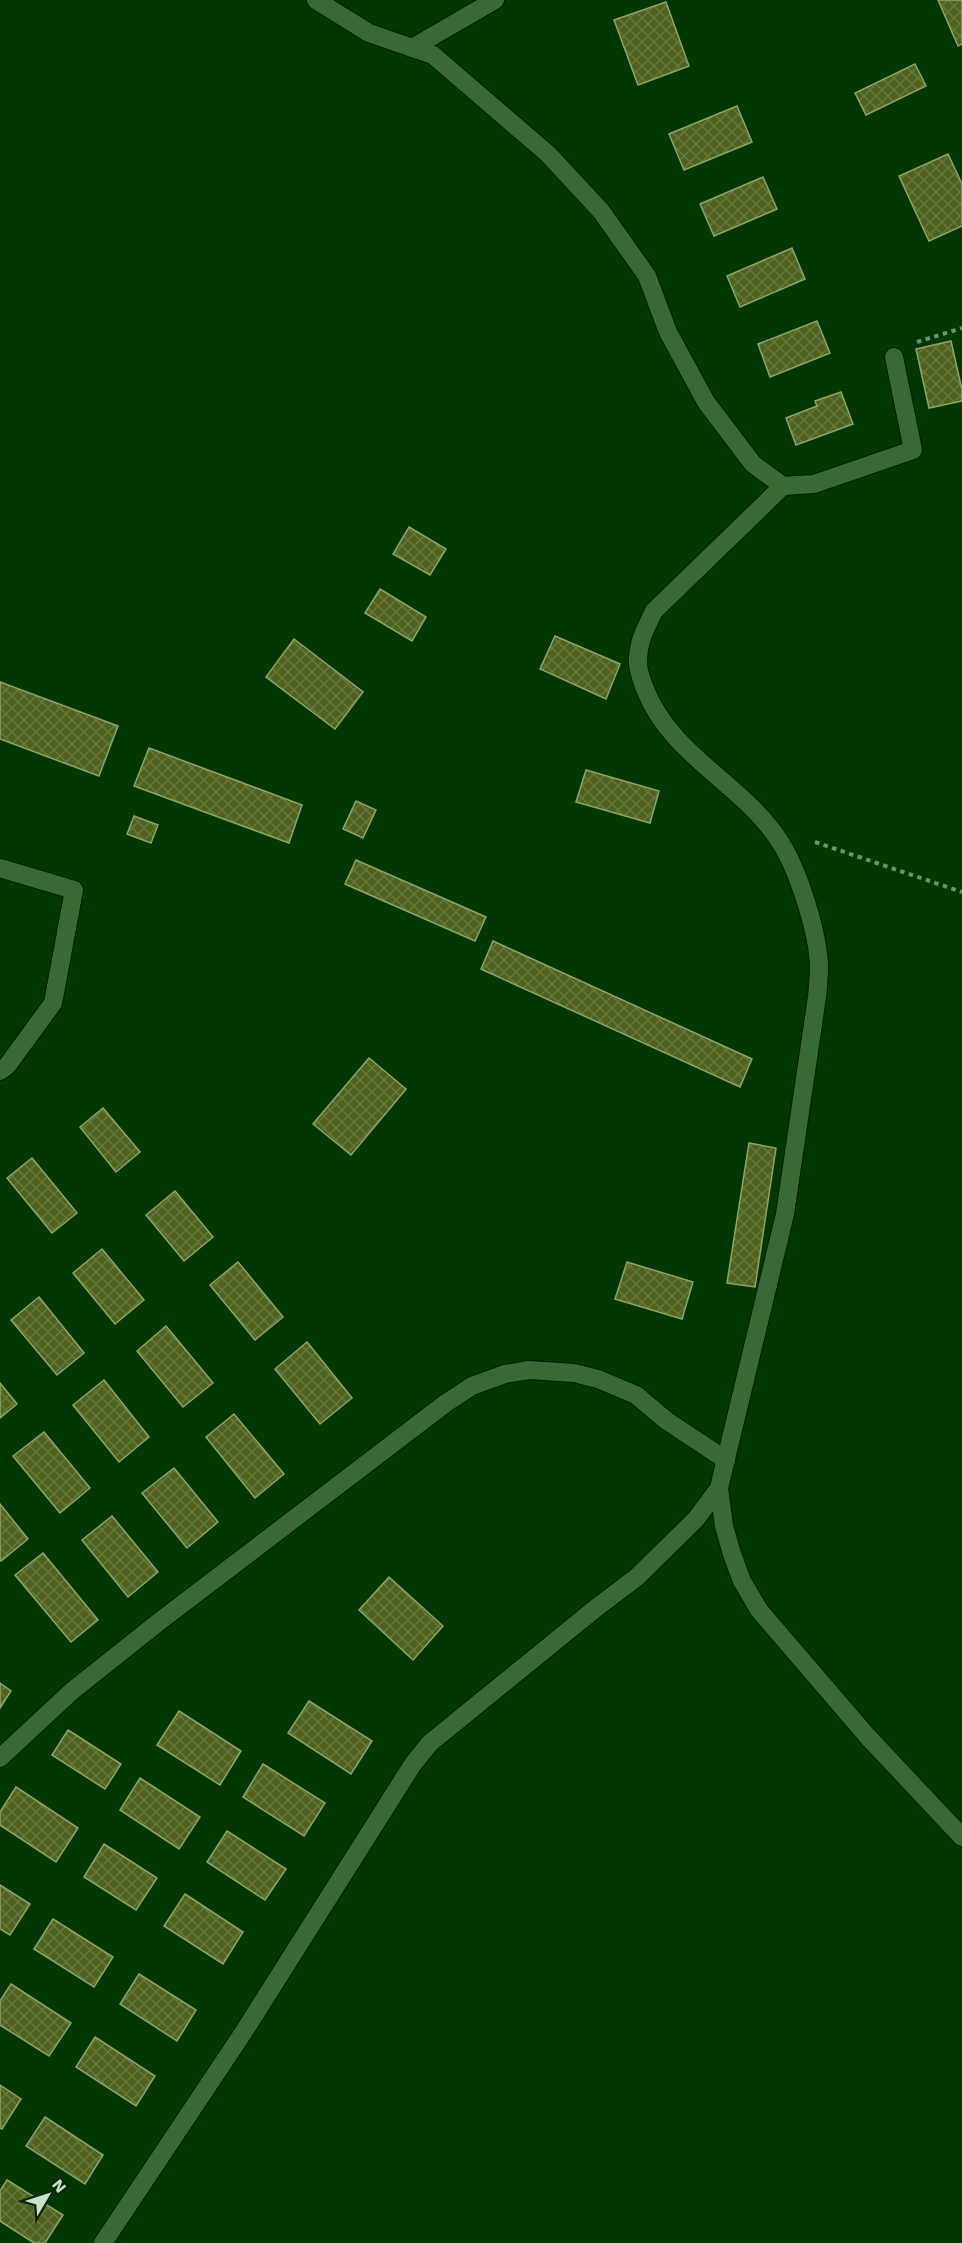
<svg xmlns="http://www.w3.org/2000/svg" width="962" height="2243" viewBox="0 0 962 2243" font-family="'Work Sans',sans-serif">
	<style>
		.building { fill: url(#building-cross-hatch); stroke: #8fa560; stroke-width: 1.5 }
		.lines { fill: none; stroke-linecap: round; stroke-linejoin: round }
		.minor-casing { stroke: #021b02; stroke-width: 20 }
		.path { stroke: #6a926b; stroke-width: 4; stroke-dasharray: 4.5 4.5; stroke-linecap: butt }
		.minor { stroke: #376a36; stroke-width: 18 }
	</style>
	<defs>
		<pattern id="building-cross-hatch" width="8" height="8" patternUnits="userSpaceOnUse" patternTransform="scale(1.5)"><rect width="8" height="8" fill="#4f621d"/><path d="M0 0l8 8M0 8l8-8" fill="none" stroke="#67783c"/></pattern>
	</defs>
	<rect width="100%" height="100%" fill="#003703"/>
	<g class="building">
		<polygon points="938,0 962,0 962,44 958,46"/>
		<polygon points="666,2 689,66 638,85 614,20"/>
		<polygon points="915,64 926,86 866,115 855,93"/>
		<polygon points="737,106 752,142 684,170 669,134"/>
		<polygon points="948,154 962,184 962,226 929,241 899,176"/>
		<polygon points="763,177 777,209 714,236 700,204"/>
		<polygon points="792,248 805,279 740,307 727,276"/>
		<polygon points="817,321 830,353 770,377 758,344"/>
		<polygon points="951,341 962,390 962,401 929,408 916,349"/>
		<polygon points="841,392 853,424 796,445 786,418 817,406 815,401"/>
		<polygon points="409,527 446,549 430,575 393,554"/>
		<polygon points="380,589 426,617 412,641 365,613"/>
		<polygon points="555,636 620,664 606,699 540,669"/>
		<polygon points="294,639 363,692 335,729 266,677"/>
		<polygon points="0,682 118,726 99,776 0,739"/>
		<polygon points="149,748 302,805 289,843 134,786"/>
		<polygon points="586,770 659,791 650,823 576,802"/>
		<polygon points="356,801 376,810 363,838 343,829"/>
		<polygon points="134,816 158,825 151,843 127,834"/>
		<polygon points="356,860 486,917 475,941 345,884"/>
		<polygon points="493,941 752,1059 740,1087 481,969"/>
		<polygon points="369,1058 406,1089 351,1155 313,1124"/>
		<polygon points="103,1108 140,1152 116,1172 80,1127"/>
		<polygon points="749,1143 776,1148 755,1287 727,1283"/>
		<polygon points="32,1158 77,1213 52,1233 7,1178"/>
		<polygon points="175,1191 213,1237 184,1261 146,1215"/>
		<polygon points="102,1249 144,1300 115,1324 73,1273"/>
		<polygon points="238,1262 283,1317 255,1340 210,1285"/>
		<polygon points="627,1262 693,1282 682,1319 615,1299"/>
		<polygon points="39,1297 84,1353 57,1375 11,1320"/>
		<polygon points="166,1326 213,1383 183,1407 137,1351"/>
		<polygon points="307,1342 352,1398 320,1424 275,1369"/>
		<polygon points="104,1380 149,1437 119,1462 73,1405"/>
		<polygon points="0,1383 17,1404 0,1418"/>
		<polygon points="234,1414 284,1474 255,1498 206,1437"/>
		<polygon points="44,1432 90,1488 60,1513 13,1456"/>
		<polygon points="174,1468 218,1522 187,1548 142,1493"/>
		<polygon points="0,1504 28,1539 1,1561 0,1559"/>
		<polygon points="112,1516 158,1572 128,1597 82,1540"/>
		<polygon points="43,1553 98,1620 71,1642 15,1575"/>
		<polygon points="389,1577 443,1626 413,1660 359,1610"/>
		<polygon points="0,1683 11,1691 0,1708"/>
		<polygon points="309,1701 372,1741 351,1774 288,1733"/>
		<polygon points="179,1711 241,1751 220,1785 157,1745"/>
		<polygon points="68,1730 121,1764 105,1789 52,1755"/>
		<polygon points="263,1764 325,1803 304,1836 243,1797"/>
		<polygon points="140,1778 200,1817 179,1849 120,1810"/>
		<polygon points="16,1787 78,1828 56,1862 0,1825 0,1812"/>
		<polygon points="227,1831 286,1869 265,1900 207,1862"/>
		<polygon points="104,1844 157,1878 136,1910 84,1877"/>
		<polygon points="0,1885 30,1904 10,1935 0,1929"/>
		<polygon points="185,1894 243,1932 223,1964 164,1926"/>
		<polygon points="53,1919 113,1957 94,1987 34,1949"/>
		<polygon points="139,1974 196,2010 177,2041 120,2004"/>
		<polygon points="11,1984 71,2023 49,2056 0,2025 0,2001"/>
		<polygon points="95,2037 155,2076 136,2106 76,2067"/>
		<polygon points="0,2085 21,2099 2,2129 0,2128"/>
		<polygon points="45,2117 103,2155 85,2184 26,2146"/>
		<polygon points="7,2180 63,2215 45,2243 34,2243 0,2221 0,2191"/>
	</g>
	<g class="lines">
		<g class="minor-casing">
			<g id="minor">
				<polyline points="316,0 369,33 433,55 548,154 601,211 647,276 668,332 706,402 753,464 783,486 814,484 913,450 894,357"/>
				<polyline points="412,48 495,0"/>
				<path d="M783,486L654,611C646,628 637,643 638,663C638,671 642,681 645,689C672,758 745,784 782,845C799,873 818,933 819,966C819,976 818,987 817,997L785,1214L719,1488L724,1526L732,1554L742,1581L759,1610L868,1737L962,1837"/>
				<polyline points="0,868 74,890 53,1003 7,1066 0,1071"/>
				<polyline points="0,1758 72,1691 160,1621 446,1403 472,1386 505,1374 529,1370 574,1373 598,1379 636,1395 667,1421 726,1460"/>
				<polyline points="103,2243 243,2033 413,1764 430,1743 596,1608 637,1577 696,1519 719,1488"/>
			</g>
		</g>
		<g class="path">
			<polyline points="917,342 962,328"/>
			<polyline points="815,842 962,892"/>
		</g>
		<use href="#minor" class="minor"/>
	</g>
	<g transform="translate(48 2195) rotate(51)" stroke="#042b05" stroke-width="4.5" paint-order="stroke">
	<path d="M0-4.5L10 22L0 15L-10 22Z" fill="#c7e2c6"/>
	<text y="-9" font-size="16" font-weight="bold" text-anchor="middle" fill="#c7e2c6">N</text>
	</g>
</svg>
